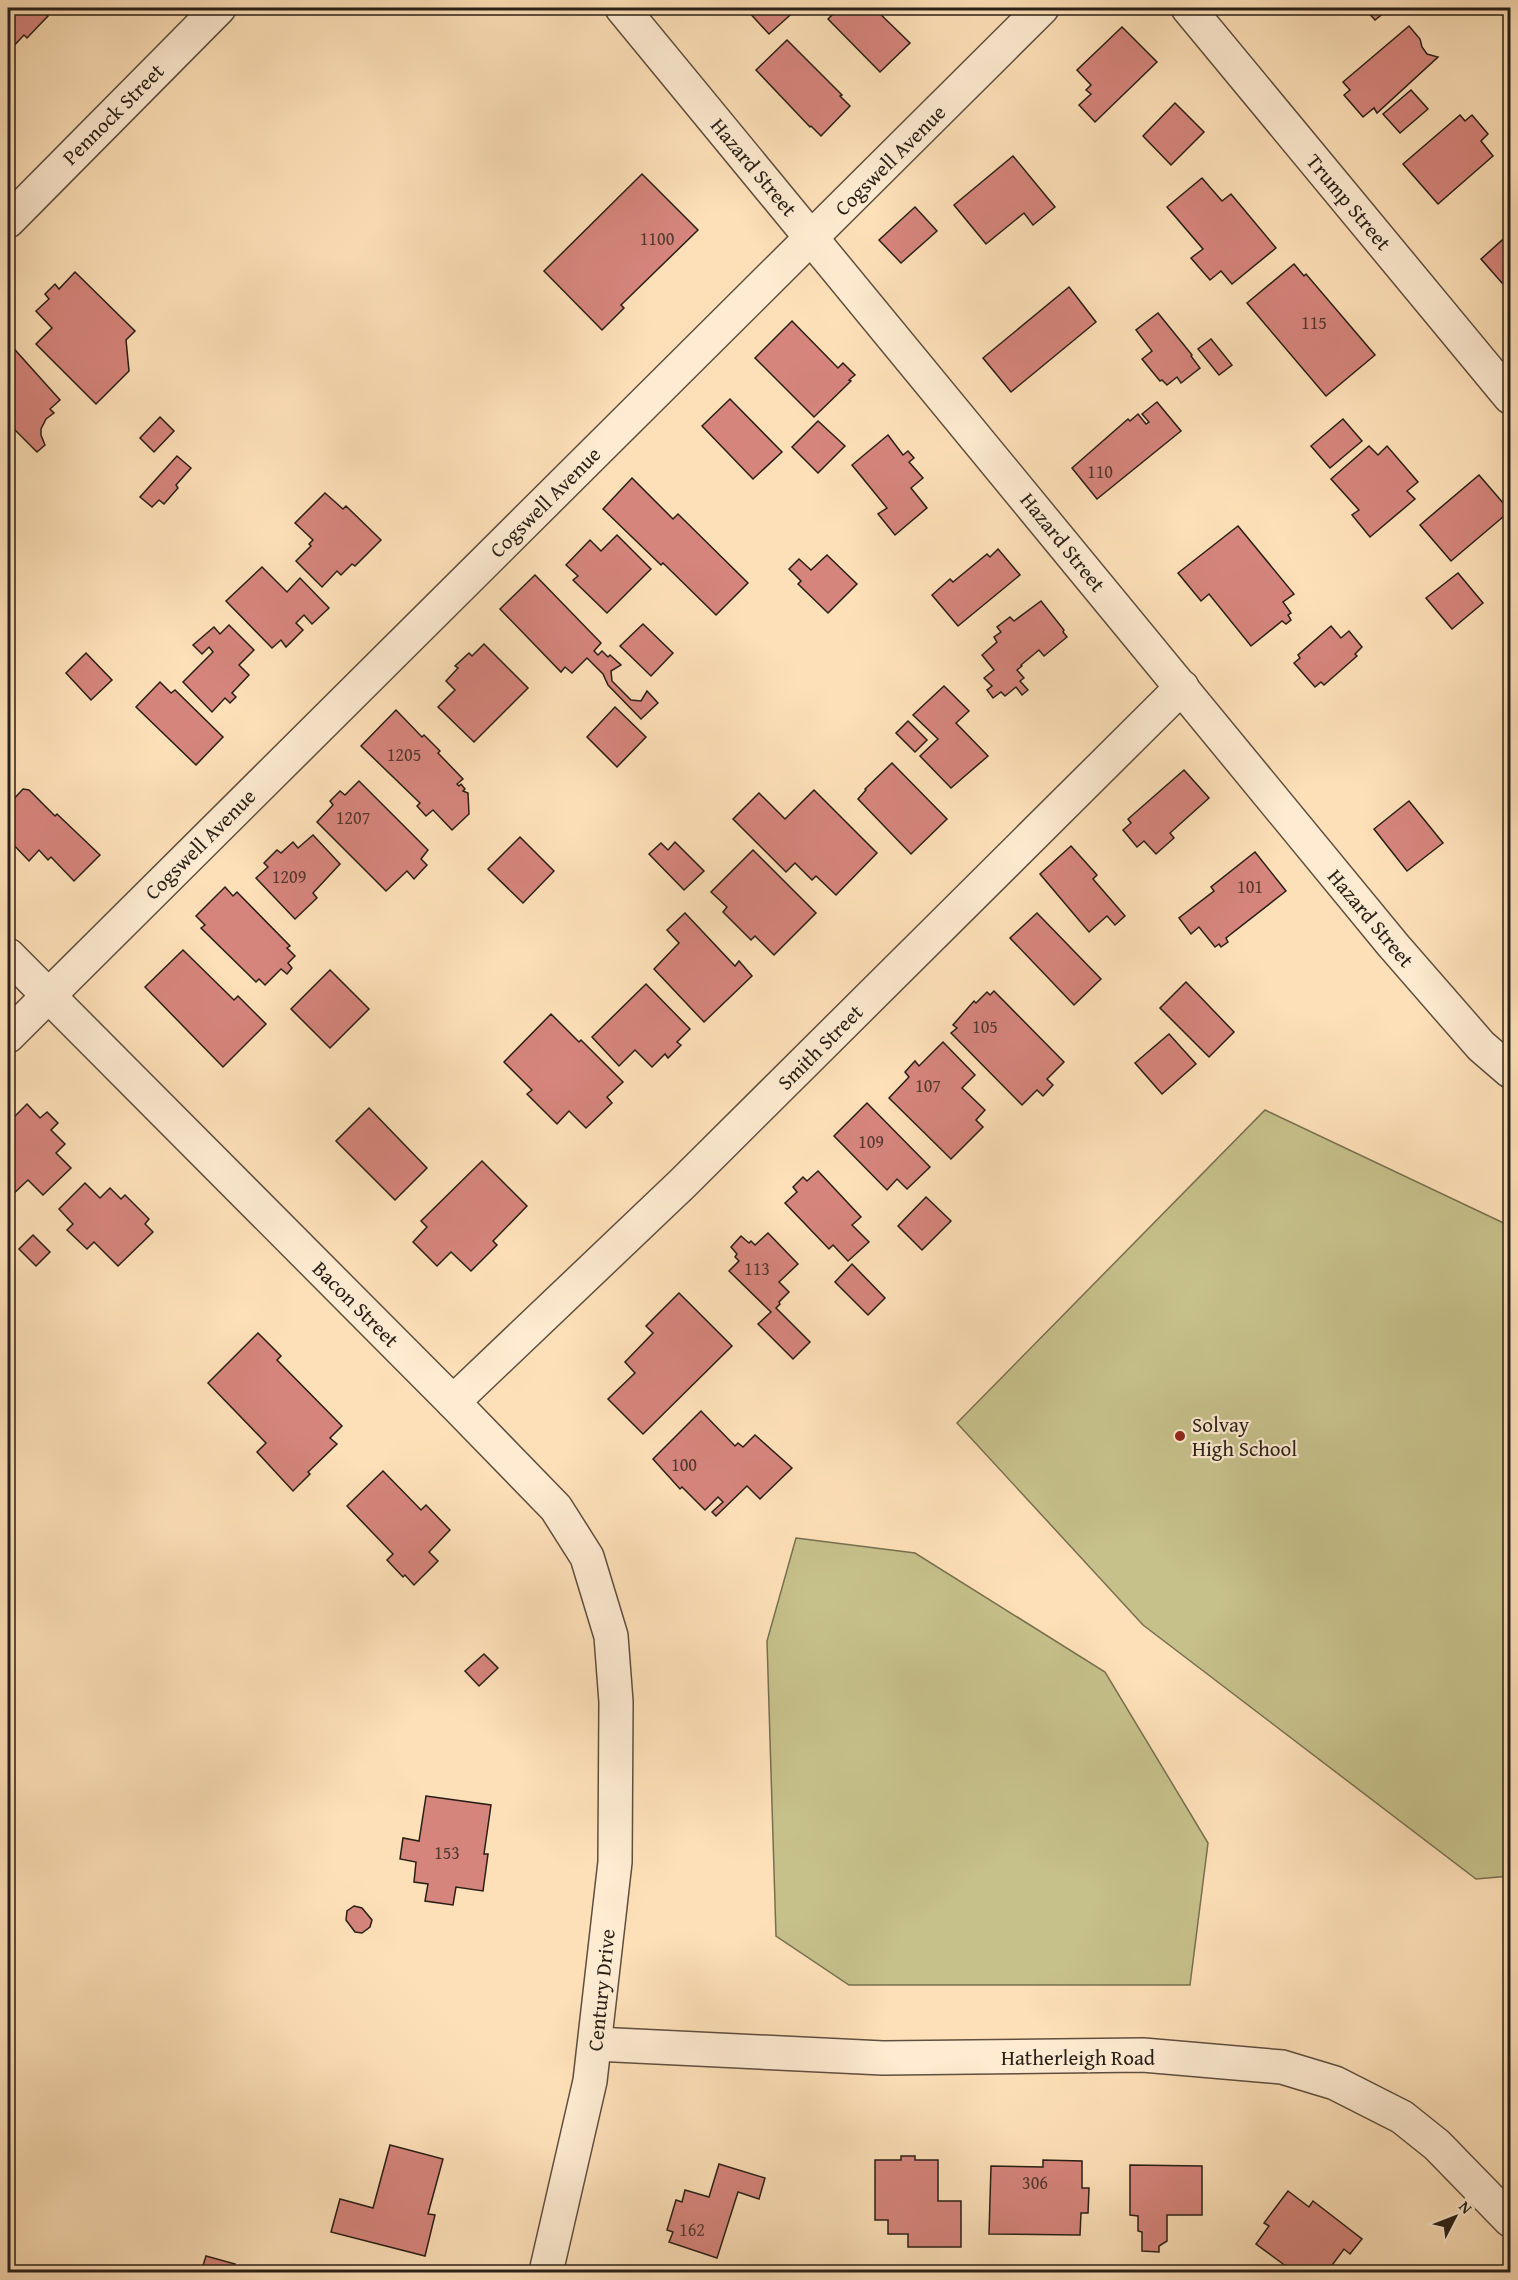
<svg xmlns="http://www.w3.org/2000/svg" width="1518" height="2280" viewBox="0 0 1518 2280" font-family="'Gentium Book Plus',serif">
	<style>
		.park { fill: #c6c08a; stroke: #777050; stroke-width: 1.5 }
		.building { fill: #d6857c; stroke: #281f17; stroke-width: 1.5 }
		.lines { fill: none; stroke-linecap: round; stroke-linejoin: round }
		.minor-casing { stroke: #5e4f3f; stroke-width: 36 }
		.minor { stroke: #feebd1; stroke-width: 33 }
		.poi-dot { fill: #8f2418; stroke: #feebd1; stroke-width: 2 }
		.labels { text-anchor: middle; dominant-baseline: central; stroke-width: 4.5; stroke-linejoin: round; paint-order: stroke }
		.number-label { font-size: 18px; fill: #543830 }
		.street-label { font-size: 21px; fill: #281f17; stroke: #feebd1 }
		.poi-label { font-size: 21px; fill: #281f17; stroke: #feebd1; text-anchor: start }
	</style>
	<rect width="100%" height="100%" fill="#fee0b8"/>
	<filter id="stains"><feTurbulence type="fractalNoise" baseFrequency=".00333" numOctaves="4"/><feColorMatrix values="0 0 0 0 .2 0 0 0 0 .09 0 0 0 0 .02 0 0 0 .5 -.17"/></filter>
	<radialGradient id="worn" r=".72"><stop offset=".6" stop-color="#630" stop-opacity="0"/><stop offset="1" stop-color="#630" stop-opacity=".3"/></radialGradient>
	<g class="park">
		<polygon points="1265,1110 1510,1226 1510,1876 1476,1879 1143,1625 957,1423"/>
		<polygon points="796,1538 915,1553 1105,1672 1208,1843 1190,1985 849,1985 776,1936 767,1641"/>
	</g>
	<g class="building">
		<polygon points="8,8 39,8 48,16 27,38 24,35 8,52"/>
		<polygon points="745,8 795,8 797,9 769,34"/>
		<polygon points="839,8 874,8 910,43 880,72 828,19"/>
		<polygon points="1364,8 1390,8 1375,20"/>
		<polygon points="1409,26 1420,39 1422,47 1427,54 1438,57 1377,113 1374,108 1363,117 1344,95 1350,90 1343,82"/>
		<polygon points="1122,27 1157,62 1095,122 1079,105 1091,94 1086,90 1091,85 1077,70"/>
		<polygon points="787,40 842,95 840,96 850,106 821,136 811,126 810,127 756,70"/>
		<polygon points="1411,90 1428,109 1400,133 1383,114"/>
		<polygon points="1175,103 1204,132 1171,165 1143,136"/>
		<polygon points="1460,115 1465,121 1472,115 1488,134 1481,141 1493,156 1438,204 1403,164"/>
		<polygon points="1013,156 1055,207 1033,225 1024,213 986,244 954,205"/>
		<polygon points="642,174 698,230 621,305 624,308 602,330 544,271"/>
		<polygon points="1202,178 1222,201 1231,194 1276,248 1232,284 1221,271 1210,280 1191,258 1203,249 1167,207"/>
		<polygon points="915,207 937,231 901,263 879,240"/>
		<polygon points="1510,233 1510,292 1481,259"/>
		<polygon points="1294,264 1304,276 1306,274 1375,355 1326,396 1247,303"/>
		<polygon points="75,272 135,331 126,340 129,371 96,404 36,344 52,328 36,311 49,299 45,294 55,284 59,289"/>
		<polygon points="1069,287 1096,322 1011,392 983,358"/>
		<polygon points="1158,313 1192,355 1191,356 1200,368 1181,383 1177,377 1167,385 1162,380 1160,381 1142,359 1152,351 1136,330"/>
		<polygon points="792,321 838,368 843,363 855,375 849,380 851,381 814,417 755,358"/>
		<polygon points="1211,339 1232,365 1219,375 1198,349"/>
		<polygon points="8,342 60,400 50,409 54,413 46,419 41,429 41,435 45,445 37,452 8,423"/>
		<polygon points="730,399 782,452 753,479 702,426"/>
		<polygon points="1157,402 1181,431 1097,499 1072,468 1128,419 1130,421 1138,414 1146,424 1149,422 1142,414"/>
		<polygon points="160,417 174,431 154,452 140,438"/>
		<polygon points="1343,419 1362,441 1330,468 1311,446"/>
		<polygon points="818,421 845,446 818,473 792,447"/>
		<polygon points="888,435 903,455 908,451 914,458 909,462 923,478 911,488 927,508 895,535 878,514 887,508 852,465"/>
		<polygon points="1369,446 1378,455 1387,446 1418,482 1407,491 1415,499 1370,537 1352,515 1359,510 1331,479"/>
		<polygon points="177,456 191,468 176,485 178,488 164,504 159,500 152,507 140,497"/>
		<polygon points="1479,475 1510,511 1451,561 1420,525"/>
		<polygon points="632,478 673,519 678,514 748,583 716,615 663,563 661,565 603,509"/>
		<polygon points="325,493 343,509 346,506 381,540 355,566 352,564 341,575 337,571 322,587 296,561 311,546 309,544 313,540 295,523"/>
		<polygon points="1238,526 1294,594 1283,602 1291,613 1288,615 1291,620 1286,624 1282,621 1251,646 1209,594 1201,601 1178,573"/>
		<polygon points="617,535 651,569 607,613 573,580 578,576 566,565 590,540 601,551"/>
		<polygon points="998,549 1020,575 958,626 932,595 950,579 953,582 987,554 990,557"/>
		<polygon points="827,555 857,584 828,613 798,584 801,581 789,569 799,559 811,570"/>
		<polygon points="262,567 287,592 300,578 329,608 312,624 304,615 296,623 303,630 286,647 281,640 272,648 226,601"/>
		<polygon points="1458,573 1483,603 1452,629 1426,598"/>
		<polygon points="535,575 601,643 594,651 598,655 602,651 608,657 610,655 621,665 611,671 612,681 631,700 641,701 647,691 658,703 641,719 608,685 603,674 587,658 572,673 565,667 561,672 500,609"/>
		<polygon points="1041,601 1064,630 1063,632 1067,637 1044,656 1039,650 1021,665 1022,666 1017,670 1024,678 1020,681 1028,690 1022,695 1016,687 1005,696 1001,692 993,698 987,690 992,686 984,678 994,670 982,655 997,642 994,637 1001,632 997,627 1010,617 1014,621"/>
		<polygon points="643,624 673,653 651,676 620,646"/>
		<polygon points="229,625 254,650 239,665 249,675 232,693 236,697 230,703 225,698 212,712 183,682 213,652 209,647 202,654 193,645 214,627 220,634"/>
		<polygon points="1331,626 1341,638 1349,631 1362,647 1355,654 1357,656 1324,685 1321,682 1315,687 1294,663 1300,658 1298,655"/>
		<polygon points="484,644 528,688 474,742 438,707 455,690 446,681 458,668 455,666 469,653 472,656"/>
		<polygon points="86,653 112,680 91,700 66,673"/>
		<polygon points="160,682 171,693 175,690 223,737 196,765 136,707"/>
		<polygon points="944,686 969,711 956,723 988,756 951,788 920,756 938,739 913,715"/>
		<polygon points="615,707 646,737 617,767 587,737"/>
		<polygon points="396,710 422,737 424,735 440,751 438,753 463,779 457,784 459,786 461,784 465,789 463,791 468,793 469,814 452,830 433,810 426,816 417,806 420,803 361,746"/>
		<polygon points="908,721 927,740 915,752 896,733"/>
		<polygon points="892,763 947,819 911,854 858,799 866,790 865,789"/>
		<polygon points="1184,770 1209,798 1170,833 1174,838 1156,854 1144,841 1137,847 1123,830 1131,823 1128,819"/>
		<polygon points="359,781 428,850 421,859 427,865 414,879 407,871 386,891 317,822 333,805 330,801 340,791 345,795"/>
		<polygon points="23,789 29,790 55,816 57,814 100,855 74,881 51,857 48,860 39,850 29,861 9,840 8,805"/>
		<polygon points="814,790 877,853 836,895 816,876 812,880 795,863 786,872 733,819 759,793 785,819"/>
		<polygon points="1409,801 1443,843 1407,871 1374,829"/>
		<polygon points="313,835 340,864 313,893 317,898 295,919 256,878 268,867 264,863 277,850 281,853 293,842 298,848"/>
		<polygon points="520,837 554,871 523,903 488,869"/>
		<polygon points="675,842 704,871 684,890 649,854 661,843 668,850"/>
		<polygon points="1071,846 1097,875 1093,879 1125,916 1115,925 1107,916 1089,932 1040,874"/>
		<polygon points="753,850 816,913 774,955 755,936 751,940 723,912 727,907 711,892"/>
		<polygon points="1255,852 1286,891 1226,938 1228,942 1221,947 1219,944 1215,947 1199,927 1191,934 1179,918 1214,891 1211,887"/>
		<polygon points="225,887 233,896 237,892 290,946 287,948 295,956 288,963 292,968 287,974 281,969 265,985 259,979 256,982 201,928 205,925 196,916"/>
		<polygon points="685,913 735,966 739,961 752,976 704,1022 654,969 679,943 667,930"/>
		<polygon points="1037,913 1101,979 1074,1005 1010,938"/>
		<polygon points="183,950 234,1000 238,996 266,1024 223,1067 145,987"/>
		<polygon points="330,970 369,1009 330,1048 291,1009"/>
		<polygon points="1186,982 1234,1032 1209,1057 1160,1008"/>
		<polygon points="646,984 690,1029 677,1042 681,1045 668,1058 665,1054 652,1067 635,1050 619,1066 592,1037"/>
		<polygon points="994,991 1064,1062 1047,1079 1053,1085 1043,1096 1037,1090 1022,1105 951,1033 957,1028 953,1025 974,1001 976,1003 987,992 990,995"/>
		<polygon points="551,1014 579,1042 581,1040 623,1082 607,1097 612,1103 586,1128 569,1111 557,1124 527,1094 532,1090 504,1062"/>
		<polygon points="1169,1034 1196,1064 1162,1094 1135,1063"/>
		<polygon points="943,1042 975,1075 962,1088 985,1110 976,1120 983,1127 951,1159 889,1098 909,1077 905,1072 915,1061 919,1066"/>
		<polygon points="867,1103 930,1167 907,1189 897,1179 887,1190 834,1136"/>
		<polygon points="27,1104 40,1118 47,1112 58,1123 51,1130 65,1144 56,1153 71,1168 43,1195 28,1180 10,1197 8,1195 8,1123"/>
		<polygon points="369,1108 427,1168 395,1200 336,1141"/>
		<polygon points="482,1161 527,1206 493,1241 497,1245 471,1271 451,1252 437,1266 413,1242 427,1227 421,1221"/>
		<polygon points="818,1171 861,1217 852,1225 869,1242 848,1261 833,1245 829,1249 785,1203 797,1192 793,1187 803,1177 807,1181"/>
		<polygon points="85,1183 100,1198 110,1188 121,1199 125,1195 149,1219 145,1224 153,1232 118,1266 94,1242 87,1249 67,1230 73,1224 59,1209"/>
		<polygon points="926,1197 951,1221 922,1250 898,1226"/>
		<polygon points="768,1233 798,1264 779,1282 789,1292 779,1302 780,1304 776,1308 810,1342 793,1359 758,1324 771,1312 729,1271 739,1261 735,1257 737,1254 731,1247 741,1236 749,1243 751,1241 755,1245"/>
		<polygon points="33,1235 50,1252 36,1266 19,1249"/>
		<polygon points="852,1264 885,1298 868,1315 835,1282"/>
		<polygon points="679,1293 732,1346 643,1434 608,1399 635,1373 625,1362 653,1333 646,1326"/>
		<polygon points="258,1333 281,1356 277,1360 342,1426 330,1438 337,1444 308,1472 310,1474 293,1491 257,1452 266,1443 208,1383"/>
		<polygon points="701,1411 735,1446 738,1443 743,1447 755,1435 792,1468 760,1499 747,1486 716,1516 712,1512 723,1502 718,1497 705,1510 682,1487 680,1489 653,1459"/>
		<polygon points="383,1471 421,1510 426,1505 450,1530 429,1552 438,1561 414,1585 405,1575 403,1577 387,1560 393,1554 347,1506"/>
		<polygon points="484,1654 498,1668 479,1686 465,1671"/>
		<polygon points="426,1796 491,1805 484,1854 488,1854 483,1891 456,1887 453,1905 425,1901 428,1884 414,1882 416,1862 400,1859 403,1838 419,1841"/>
		<polygon points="354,1906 362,1908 372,1920 370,1927 362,1933 355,1932 346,1920 347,1911"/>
		<polygon points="390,2145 443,2159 428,2214 435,2215 425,2256 331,2232 340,2199 373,2208"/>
		<polygon points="901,2156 915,2156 915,2160 938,2160 938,2201 961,2201 961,2247 908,2247 908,2234 888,2234 888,2220 875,2220 875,2160 901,2160"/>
		<polygon points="1043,2160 1082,2161 1082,2188 1089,2188 1088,2213 1081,2213 1080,2235 989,2234 991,2166 1043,2167"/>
		<polygon points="719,2164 765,2178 759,2199 738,2192 717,2258 669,2242 673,2232 667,2230 676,2200 682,2202 685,2190 709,2197"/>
		<polygon points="1130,2165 1202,2166 1202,2215 1167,2215 1167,2241 1159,2246 1159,2252 1142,2251 1142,2232 1138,2231 1138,2216 1130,2215"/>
		<polygon points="1288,2191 1309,2207 1313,2201 1362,2239 1350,2254 1344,2249 1327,2272 1294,2272 1256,2244 1269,2226 1264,2223"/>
		<polygon points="206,2256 235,2264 232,2272 201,2272"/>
	</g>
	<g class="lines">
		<g class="minor-casing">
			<g id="minor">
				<polyline points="622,8 1393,945 1481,1046 1510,1071"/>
				<polyline points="1188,8 1510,397"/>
				<polyline points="8,221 219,8"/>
				<polyline points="8,955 453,1402 556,1508 587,1557 611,1636 616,1702 615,1862 590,2081 546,2272"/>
				<polyline points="8,1036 1042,8"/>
				<polyline points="453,1402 683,1183 1182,687"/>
				<polyline points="595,2044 883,2058 1143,2055 1282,2067 1335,2083 1402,2117 1437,2145 1510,2220"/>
			</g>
		</g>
		<use href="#minor" class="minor"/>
	</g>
	<circle class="poi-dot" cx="1180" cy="1436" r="6"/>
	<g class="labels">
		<g class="number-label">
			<text x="657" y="238">1100</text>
			<text x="1314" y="322">115</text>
			<text x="1100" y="471">110</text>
			<text x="404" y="754">1205</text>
			<text x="353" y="817">1207</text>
			<text x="289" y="876">1209</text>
			<text x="1250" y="886">101</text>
			<text x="985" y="1026">105</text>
			<text x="928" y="1085">107</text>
			<text x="871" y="1141">109</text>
			<text x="757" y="1268">113</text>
			<text x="684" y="1464">100</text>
			<text x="447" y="1852">153</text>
			<text x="1035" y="2182">306</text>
			<text x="692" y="2229">162</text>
		</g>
		<g class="street-label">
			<text transform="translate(113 114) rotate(-45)">Pennock Street</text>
			<text transform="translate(890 160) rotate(-45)">Cogswell Avenue</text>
			<text transform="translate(754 167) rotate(50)">Hazard Street</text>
			<text transform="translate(1349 202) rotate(50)">Trump Street</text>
			<text transform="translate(545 502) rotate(-45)">Cogswell Avenue</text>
			<text transform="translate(1063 542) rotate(51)">Hazard Street</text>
			<text transform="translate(200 844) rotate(-45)">Cogswell Avenue</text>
			<text transform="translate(1371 918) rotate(50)">Hazard Street</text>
			<text transform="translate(820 1047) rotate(-45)">Smith Street</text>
			<text transform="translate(356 1304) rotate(45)">Bacon Street</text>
			<text transform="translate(601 1990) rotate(-84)">Century Drive</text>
			<text x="1078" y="2057">Hatherleigh Road</text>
		</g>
		<g class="poi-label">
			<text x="1192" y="1424">Solvay<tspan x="1192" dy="24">High School</tspan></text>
		</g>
	</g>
	<rect width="1518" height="2280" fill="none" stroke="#fee0b8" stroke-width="30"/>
	<rect x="9" y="9" width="1500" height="2262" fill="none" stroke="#281f17" stroke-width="3"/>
	<rect x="15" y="15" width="1488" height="2250" fill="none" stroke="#281f17" stroke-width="1.5"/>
	<g transform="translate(1455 2217) rotate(48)" stroke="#feebd1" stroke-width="4.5" paint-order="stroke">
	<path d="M0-4.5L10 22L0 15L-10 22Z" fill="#281f17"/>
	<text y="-9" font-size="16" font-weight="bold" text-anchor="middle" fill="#281f17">N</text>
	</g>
	<rect width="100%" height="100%" filter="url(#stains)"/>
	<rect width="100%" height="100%" fill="url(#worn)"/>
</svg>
